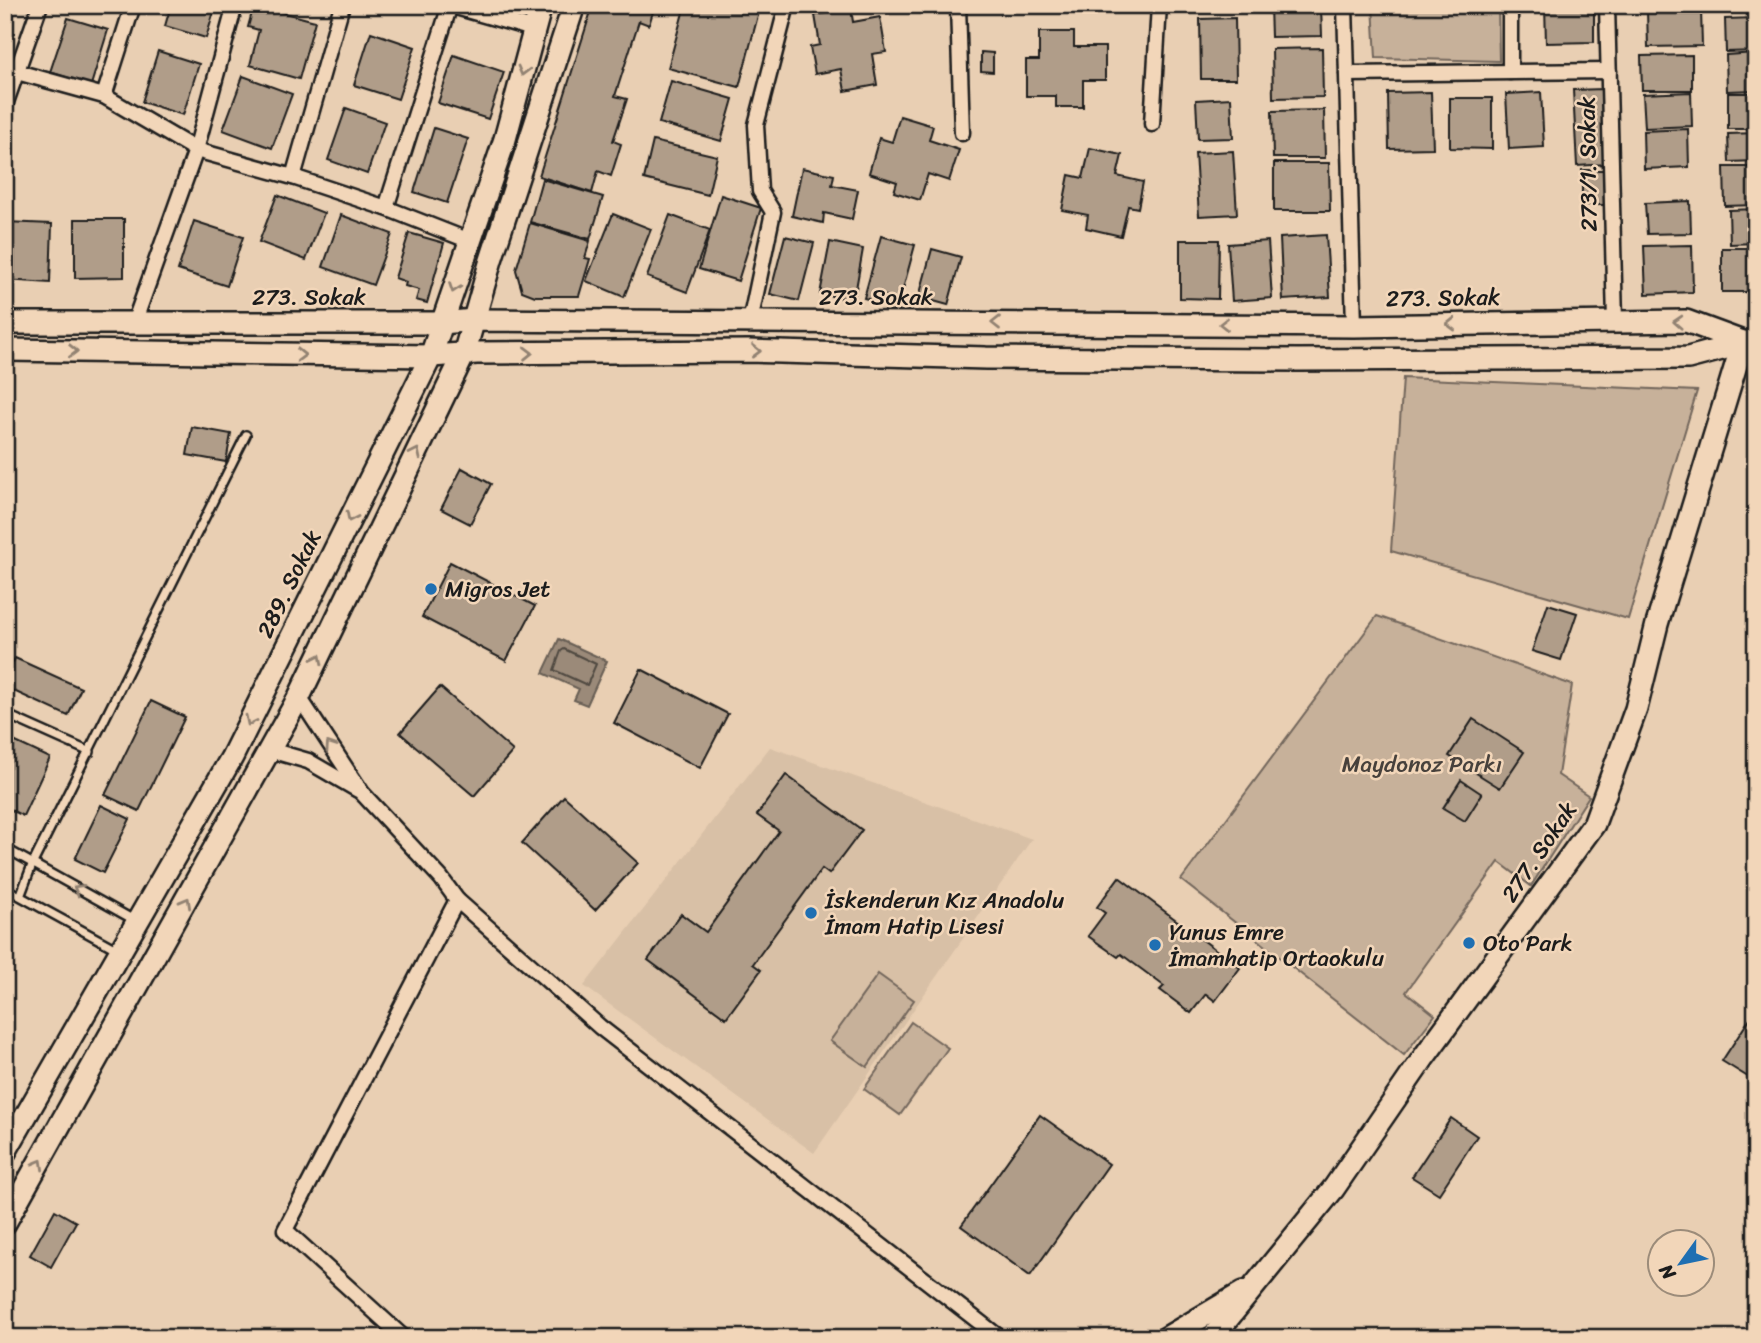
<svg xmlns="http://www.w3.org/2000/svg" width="1761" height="1343" viewBox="0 0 1761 1343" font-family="Sriracha,sans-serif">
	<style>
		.built { fill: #d8c0a6 }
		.green { fill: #c7b19a; stroke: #72665b; stroke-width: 2 }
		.water { fill: #9b8a79; stroke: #685e54; stroke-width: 2 }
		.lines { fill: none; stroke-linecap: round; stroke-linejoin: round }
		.shore { stroke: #4f4841; stroke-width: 2 }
		.building { fill: #b09d89; stroke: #1c1c1c; stroke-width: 2 }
		.lane-casing { stroke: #1c1c1c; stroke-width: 12 }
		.street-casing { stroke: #1c1c1c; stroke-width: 19 }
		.secondary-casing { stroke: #1c1c1c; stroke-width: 26 }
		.lane { stroke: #f2d6b9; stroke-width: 7 }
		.street { stroke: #f2d6b9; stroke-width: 14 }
		.secondary { stroke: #f2d6b9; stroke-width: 21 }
		.oneway { stroke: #928272 }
		.poi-dot { fill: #1f6fb2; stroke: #f2d6b9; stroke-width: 2.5 }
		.labels { text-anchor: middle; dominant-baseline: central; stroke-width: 5; stroke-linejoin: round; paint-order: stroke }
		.street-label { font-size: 23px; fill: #1c1c1c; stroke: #f2d6b9 }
		.poi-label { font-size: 23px; fill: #1c1c1c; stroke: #f2d6b9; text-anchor: start }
		.park-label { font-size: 23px; fill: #47413c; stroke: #f2d6b9 }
	</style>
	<rect width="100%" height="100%" fill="#e9cfb3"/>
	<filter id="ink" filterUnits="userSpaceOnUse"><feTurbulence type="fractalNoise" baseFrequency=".0143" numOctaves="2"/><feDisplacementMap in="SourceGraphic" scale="14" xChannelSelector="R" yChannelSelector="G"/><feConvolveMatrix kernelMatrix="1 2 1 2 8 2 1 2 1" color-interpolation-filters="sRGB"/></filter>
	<g filter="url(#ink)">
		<polygon class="built" points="770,747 1032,839 814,1153 584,986"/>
		<g class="green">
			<polygon points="1373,5 1498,5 1499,61 1376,58"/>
			<polygon points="1403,378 1697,391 1628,619 1391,551"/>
			<polygon points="1377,616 1572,685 1558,775 1589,796 1531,886 1499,862 1406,992 1435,1015 1404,1055 1181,880"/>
			<polygon points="878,974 914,1000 867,1067 830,1041"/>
			<polygon points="911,1022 948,1048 900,1115 864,1089"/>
		</g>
		<polygon class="water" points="559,639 607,661 587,705 574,700 579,689 543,673"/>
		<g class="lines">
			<polygon class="shore" points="564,649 596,664 587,685 554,670 561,651"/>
		</g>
		<g class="building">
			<polygon points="171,5 216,5 206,38 165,26"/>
			<polygon points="254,5 315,21 299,79 250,65 259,30 248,27"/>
			<polygon points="593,5 655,5 649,25 639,21 615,96 627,99 613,141 621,144 611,176 598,171 592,193 539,176"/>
			<polygon points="685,5 750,5 760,8 739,87 668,68"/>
			<polygon points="1270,5 1321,5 1322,36 1271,37"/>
			<polygon points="1545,5 1594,5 1594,42 1546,43"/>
			<polygon points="851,9 853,22 880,17 886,52 872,54 877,85 845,91 841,69 815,74 810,47 820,45 815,15"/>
			<polygon points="1701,9 1702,46 1648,47 1647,10"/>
			<polygon points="68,18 108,30 91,85 50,72"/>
			<polygon points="1235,18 1236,79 1201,79 1200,19"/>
			<polygon points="1756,18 1756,51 1726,52 1725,19"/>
			<polygon points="371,32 415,47 398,99 354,85"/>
			<polygon points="1039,32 1074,32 1074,47 1105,47 1105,80 1083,80 1083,107 1056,107 1056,96 1026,96 1026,60 1039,60"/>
			<polygon points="1322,48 1323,97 1273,98 1272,49"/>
			<polygon points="158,51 199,64 183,115 142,102"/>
			<polygon points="981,52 993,53 993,72 981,71"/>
			<polygon points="1756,53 1756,90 1727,91 1726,55"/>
			<polygon points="454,55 504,72 488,119 438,103"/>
			<polygon points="1692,55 1692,90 1642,90 1641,56"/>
			<polygon points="243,76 292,94 272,148 223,130"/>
			<polygon points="671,81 733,99 721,141 659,123"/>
			<polygon points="1603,89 1607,164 1577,166 1573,90"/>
			<polygon points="1431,92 1433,148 1389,149 1388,93"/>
			<polygon points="1541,92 1544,147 1509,149 1506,94"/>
			<polygon points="1691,92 1692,126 1645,128 1643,94"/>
			<rect x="1728" y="93" width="28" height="36"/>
			<polygon points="1231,98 1233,138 1198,139 1196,100"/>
			<polygon points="1450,98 1492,98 1492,149 1450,148"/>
			<polygon points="346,108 385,122 367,174 328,160"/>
			<polygon points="1324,110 1325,158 1273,158 1272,111"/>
			<polygon points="900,116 933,126 929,140 959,150 949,181 928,174 920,200 894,192 897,182 869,173 879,138 892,142"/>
			<polygon points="434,128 468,139 447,203 414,192"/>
			<polygon points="1688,129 1689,167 1644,169 1643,131"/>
			<polygon points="1756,133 1756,161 1729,162 1728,134"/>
			<polygon points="653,141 717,156 708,195 644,179"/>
			<polygon points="1090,148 1122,155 1117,176 1143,182 1138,208 1128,206 1121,236 1086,228 1088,215 1062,210 1069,175 1083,178"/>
			<polygon points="1233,151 1237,214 1199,216 1195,153"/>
			<polygon points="1274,163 1329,163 1330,211 1274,211"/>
			<polygon points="1724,167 1756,167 1756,205 1725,206"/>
			<polygon points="802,168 834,175 832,185 858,190 852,219 824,213 823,223 792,216"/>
			<rect x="1582" y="170" width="26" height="35"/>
			<polygon points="542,179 603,197 590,239 530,222"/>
			<polygon points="277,195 324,213 306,260 259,242"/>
			<polygon points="721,195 761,208 738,281 699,269"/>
			<polygon points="1690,201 1691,233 1647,234 1645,203"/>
			<polygon points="1756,209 1756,243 1730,244 1729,210"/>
			<polygon points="613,214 651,229 624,297 586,281"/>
			<polygon points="341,215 392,234 373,285 323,267"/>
			<polygon points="670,215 710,230 687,292 647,277"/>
			<polygon points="75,219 124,219 124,277 75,278"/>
			<polygon points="194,221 243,237 227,286 178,270"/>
			<polygon points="5,222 52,224 50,283 5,280"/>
			<polygon points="530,223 590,241 585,258 590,259 579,296 535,296 522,291 516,270"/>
			<polygon points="409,233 444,243 427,303 416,300 419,290 405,286 406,282 395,278"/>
			<polygon points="1326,235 1330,297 1283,300 1280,238"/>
			<polygon points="785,236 814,243 799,301 770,294"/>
			<polygon points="881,236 915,245 900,300 882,295 880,302 864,298"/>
			<polygon points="1180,240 1219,240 1218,299 1180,298"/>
			<polygon points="1268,241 1272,298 1232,301 1228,244"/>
			<polygon points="830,242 863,249 854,300 820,294"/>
			<polygon points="1692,245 1693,292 1646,294 1644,246"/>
			<rect x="1722" y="248" width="34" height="44"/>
			<polygon points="932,249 961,257 948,305 919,297"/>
			<polygon points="192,427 231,434 226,462 187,455"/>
			<polygon points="462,468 491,484 470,524 441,509"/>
			<polygon points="450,562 535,606 506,661 422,617"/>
			<polygon points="1548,604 1577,613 1561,660 1532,651"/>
			<polygon points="15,658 81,688 68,716 5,687 5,679"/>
			<polygon points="641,669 728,714 700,768 614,723"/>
			<polygon points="440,687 513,751 474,796 400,733"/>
			<polygon points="151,701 185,717 139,811 105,795"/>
			<polygon points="1473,719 1524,752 1500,788 1449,756"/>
			<polygon points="5,737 50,758 23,816 5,807"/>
			<polygon points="786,775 862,830 829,874 822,869 753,964 761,970 726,1018 648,960 681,914 706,932 779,831 757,815"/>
			<polygon points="1461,780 1482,794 1465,821 1443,808"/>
			<polygon points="564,796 638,863 595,910 522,843"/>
			<polygon points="101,805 130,819 103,873 75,859"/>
			<polygon points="1119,877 1240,968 1215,1001 1206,994 1191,1013 1160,990 1164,986 1121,954 1118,957 1088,936 1105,913 1097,907"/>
			<polygon points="1756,1009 1756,1082 1722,1061"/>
			<polygon points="1040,1115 1109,1164 1030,1276 961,1226"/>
			<polygon points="1451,1118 1477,1136 1439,1194 1412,1177"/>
			<polygon points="55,1210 76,1222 51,1267 30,1255"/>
		</g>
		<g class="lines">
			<g class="lane-casing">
				<g id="lane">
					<polyline points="5,714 90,752"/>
					<polyline points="5,848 134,920"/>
					<polyline points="5,888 118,950"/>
					<polyline points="21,894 32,865 246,435"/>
				</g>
			</g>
			<g class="street-casing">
				<g id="street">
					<polyline points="449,5 533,29"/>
					<polyline points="958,5 962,133"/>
					<polyline points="1345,5 1354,326"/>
					<polyline points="1510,5 1510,72"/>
					<polyline points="1607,5 1615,322"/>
					<polyline points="17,72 104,96 196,150 293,177 386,208 470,241"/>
					<polyline points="1347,74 1609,71"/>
					<polyline points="104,96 133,5"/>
					<polyline points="5,105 40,5"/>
					<polyline points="1152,124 1159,5"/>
					<polyline points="293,177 342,5"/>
					<polyline points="386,208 450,5"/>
					<polyline points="750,322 773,212 760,191 756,125 787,5"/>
					<polyline points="134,323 196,150 235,5"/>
					<polyline points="299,697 362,793 441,878 457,900 600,1027 1000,1338"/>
					<polyline points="270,750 308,761 358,790"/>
					<polyline points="404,1338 285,1230 457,900"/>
				</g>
			</g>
			<g class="secondary-casing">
				<g id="secondary">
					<polyline points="5,323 442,323 474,320 1354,326 1686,321 1743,342"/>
					<polyline points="5,350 431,356 477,353 749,351 986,358 1298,360 1688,358 1756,340"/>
					<polyline points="5,1152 232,757 431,356 505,139 541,5"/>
					<polyline points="5,1223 299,697 464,354 491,260 574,5"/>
					<polyline points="1166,1338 1244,1292"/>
					<polyline points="1212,1338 1334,1188 1424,1057 1594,824 1636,709 1657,624 1743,342"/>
				</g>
			</g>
			<use href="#lane" class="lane"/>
			<use href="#street" class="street"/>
			<use href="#secondary" class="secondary"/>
		</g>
		<defs><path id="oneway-chevron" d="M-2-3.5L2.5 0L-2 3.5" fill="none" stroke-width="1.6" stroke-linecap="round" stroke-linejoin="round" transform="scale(1.75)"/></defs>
		<g class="oneway">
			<use href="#oneway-chevron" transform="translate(523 71) rotate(105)"/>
			<use href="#oneway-chevron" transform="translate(454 288) rotate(109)"/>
			<use href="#oneway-chevron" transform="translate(1678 322) rotate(-177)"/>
			<use href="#oneway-chevron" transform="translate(996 323) rotate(-180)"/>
			<use href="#oneway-chevron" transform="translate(1224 324) rotate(-180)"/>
			<use href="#oneway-chevron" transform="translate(1451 324) rotate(179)"/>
			<use href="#oneway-chevron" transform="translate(73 351) rotate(1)"/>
			<use href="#oneway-chevron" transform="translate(756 351) rotate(1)"/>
			<use href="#oneway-chevron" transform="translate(528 353) rotate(-1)"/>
			<use href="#oneway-chevron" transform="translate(301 355) rotate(1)"/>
			<use href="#oneway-chevron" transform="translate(416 453) rotate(-64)"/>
			<use href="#oneway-chevron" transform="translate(351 517) rotate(116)"/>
			<use href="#oneway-chevron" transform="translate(318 659) rotate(-64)"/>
			<use href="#oneway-chevron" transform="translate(250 721) rotate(116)"/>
			<use href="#oneway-chevron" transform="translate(330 746) rotate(-124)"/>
			<use href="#oneway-chevron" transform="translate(78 889) rotate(-151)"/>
			<use href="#oneway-chevron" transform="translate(186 902) rotate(-61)"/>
			<use href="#oneway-chevron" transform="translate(39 1164) rotate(-61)"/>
		</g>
	</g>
	<g class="poi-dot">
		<circle cx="431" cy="589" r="7"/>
		<circle cx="811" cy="913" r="7"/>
		<circle cx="1469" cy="943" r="7"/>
		<circle cx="1155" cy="945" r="7"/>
	</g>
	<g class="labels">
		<g class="street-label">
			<text transform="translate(1588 164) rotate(-91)">273/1. Sokak</text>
			<text x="309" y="297">273. Sokak</text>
			<text x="876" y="297">273. Sokak</text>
			<text transform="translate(1443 298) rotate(-1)">273. Sokak</text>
			<text transform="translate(289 584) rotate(-64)">289. Sokak</text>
			<text transform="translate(1539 852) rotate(-56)">277. Sokak</text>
		</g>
		<g class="poi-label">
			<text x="445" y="589">Migros Jet</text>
			<text x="825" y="900">İskenderun Kız Anadolu<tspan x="825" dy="26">İmam Hatip Lisesi</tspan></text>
			<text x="1169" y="932">Yunus Emre<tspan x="1169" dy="26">İmamhatip Ortaokulu</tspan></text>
			<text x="1483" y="943">Oto Park</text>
		</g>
		<g class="park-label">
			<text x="1422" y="764">Maydonoz Parkı</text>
		</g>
	</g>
	<rect width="1761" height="1343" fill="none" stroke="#f2d6b9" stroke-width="28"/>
	<rect x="14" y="14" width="1733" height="1315" fill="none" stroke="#1c1c1c" stroke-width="2.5" filter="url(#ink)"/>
	<g transform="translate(1681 1263) rotate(237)"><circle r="33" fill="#f2d6b9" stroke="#9c8c7a" stroke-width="2"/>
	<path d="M0-5L12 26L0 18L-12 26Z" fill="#1f6fb2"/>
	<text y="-10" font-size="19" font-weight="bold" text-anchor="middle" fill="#1c1c1c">N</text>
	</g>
</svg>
